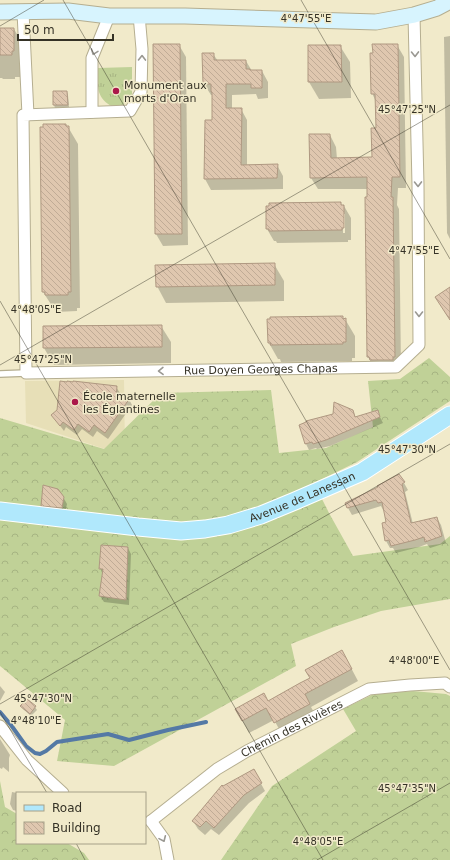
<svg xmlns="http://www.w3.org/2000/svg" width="450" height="860" viewBox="0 0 450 860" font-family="'DejaVu Sans',sans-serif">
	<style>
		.built { fill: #e7dfb7 }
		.grass { fill: url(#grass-tufts) }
		.forest { fill: url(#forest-crowns) }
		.shadow { fill: #0003; fill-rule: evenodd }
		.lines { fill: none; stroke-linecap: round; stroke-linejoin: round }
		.stream { stroke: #5479a5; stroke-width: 4 }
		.building { fill: url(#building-back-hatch); stroke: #af9881 }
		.lane-casing { stroke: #b5ae90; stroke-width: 8 }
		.street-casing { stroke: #b5ae90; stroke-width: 13 }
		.secondary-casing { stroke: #b5ae90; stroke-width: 17 }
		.primary-casing { stroke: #fff; stroke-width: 19 }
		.lane { stroke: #fff; stroke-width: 5.5 }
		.street { stroke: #fff; stroke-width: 11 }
		.secondary { stroke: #d7f4fe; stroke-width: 15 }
		.primary { stroke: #b0e8fc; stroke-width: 17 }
		.oneway { stroke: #9a9892 }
		.ticks { fill: none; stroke: #353226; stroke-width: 1; stroke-opacity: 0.45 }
		.poi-dot { fill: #aa174a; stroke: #f1eaca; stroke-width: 1.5 }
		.labels { text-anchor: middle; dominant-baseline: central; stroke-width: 3; stroke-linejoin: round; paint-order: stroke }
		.poi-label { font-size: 11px; fill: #353226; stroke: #f1eaca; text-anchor: start }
		.street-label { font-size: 11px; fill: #353226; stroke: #f1eaca }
		.ticks-label { font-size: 10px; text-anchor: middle; fill: #353226; stroke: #f1eaca; stroke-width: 3; stroke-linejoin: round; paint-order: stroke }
	</style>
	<defs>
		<pattern id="grass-tufts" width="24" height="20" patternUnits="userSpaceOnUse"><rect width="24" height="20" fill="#c0d197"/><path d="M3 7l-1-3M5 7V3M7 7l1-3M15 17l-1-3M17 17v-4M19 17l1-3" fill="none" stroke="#a6b482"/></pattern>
		<pattern id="forest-crowns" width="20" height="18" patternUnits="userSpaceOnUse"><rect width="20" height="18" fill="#c0d197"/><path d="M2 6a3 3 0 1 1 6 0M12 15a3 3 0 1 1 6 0" fill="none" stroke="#a6b482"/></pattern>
		<pattern id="building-back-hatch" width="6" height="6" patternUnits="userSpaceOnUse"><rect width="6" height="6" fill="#dfc7af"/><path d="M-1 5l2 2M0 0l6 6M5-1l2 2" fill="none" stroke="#c0ab96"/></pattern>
	</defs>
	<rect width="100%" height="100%" fill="#f1eaca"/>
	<polygon class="built" points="124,380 125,450 111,451 26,423 25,381"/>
	<path class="grass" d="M132,67V95L130,99L121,106H111C95,96 98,85 98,68Z"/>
	<g class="forest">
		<polygon points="429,358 450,377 450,401 357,462 314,483 329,513 353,556 440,544 450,536 450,599 381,611 334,627 291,644 296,666 114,766 57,761 65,720 0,666 0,418 104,449 161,393 271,390 279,453 326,448 373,427 368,381 400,379"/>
		<polygon points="413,691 446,694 450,696 450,860 221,860 272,786 356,731 343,709 374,694"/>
		<polygon points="0,781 5,807 17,814 17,843 67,843 84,853 89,860 0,860"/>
	</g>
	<g class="shadow">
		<polygon points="0,29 14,29 27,52 25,77 15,77 15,79 3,79 2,78 0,78"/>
		<polygon points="450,36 450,239 447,233 444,37"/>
		<polygon points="179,45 186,57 188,245 163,246 156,234"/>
		<polygon points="397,45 404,57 406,188 398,188 397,205 399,209 401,368 375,369 368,357 366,198 368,198 368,189 318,189 311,178 330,135 336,147 337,159 373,158 377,129 376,102 372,93"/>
		<polygon points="309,46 340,46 350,62 351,98 319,99 309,82"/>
		<polygon points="203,54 213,54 218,61 246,61 252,71 262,71 268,82 268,98 258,99 256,94 232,95 232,109 241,109 247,120 247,166 277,165 283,176 283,189 211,190 205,179 206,121 213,121 213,95 211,95 204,84"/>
		<polygon points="67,92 68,95 69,107 55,108 54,105"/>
		<polygon points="65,125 67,127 68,127 78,144 80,308 77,308 77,311 56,312 43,292 41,128"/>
		<path d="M341,203L342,206H344L351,218V240H348V242L277,243L276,241H274L267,229ZM343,214H345V233H343Z"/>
		<polygon points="274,264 284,281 284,301 166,303 157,286"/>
		<polygon points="342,317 344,319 345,319 355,336 355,358 352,358 352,361 281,362 280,359 278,359 269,343"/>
		<polygon points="161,326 171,342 171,363 54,365 44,348"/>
		<polygon points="116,387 120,393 119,400 129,399 132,405 108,439 97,431 93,437 82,429 77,435 66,427 64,431 52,415"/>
		<polygon points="353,411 356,418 377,411 383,423 330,446 317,449 316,448 309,450 306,444"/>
		<polygon points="404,483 408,490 405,492 413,524 437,518 441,525 446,543 430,548 427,544 419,547 396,553 393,548 390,548 386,541 383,524 387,522 384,509 383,510 381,506 352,515 348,508 347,503"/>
		<polygon points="63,497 67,504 65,514 45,511 42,505"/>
		<polygon points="128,548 131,554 129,605 104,602 100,596 103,575 100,568"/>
		<polygon points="349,664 358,681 311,707 316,716 282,734 274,720 249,733 236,709 268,702"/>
		<polygon points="0,686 5,692 0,701"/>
		<polygon points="21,706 35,707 37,710 31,716 23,709"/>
		<polygon points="0,739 10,755 9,758 9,772 3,767 2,769 0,768"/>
		<polygon points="254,771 265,791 249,803 219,835 211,829 205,835 198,829 193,821 223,787"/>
		<polygon points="12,792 17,793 17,811 13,810 10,804"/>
	</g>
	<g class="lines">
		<polyline class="stream" points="0,712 11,725 26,746 35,753 40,754 46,751 57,742 108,734 129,740 168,730 206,722"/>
	</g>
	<g class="building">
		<polygon points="0,28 14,28 14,51 12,51 12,55 0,55"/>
		<polygon points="153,44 180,44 182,234 155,234"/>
		<polygon points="372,44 398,44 400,177 392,177 391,197 393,197 395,357 393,357 393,360 370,360 369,357 367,357 365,197 367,197 367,177 310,178 309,134 330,134 331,158 372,157 371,128 376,128 375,94 371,94 370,53 373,53"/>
		<polygon points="308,45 341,45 342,82 308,82"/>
		<polygon points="202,53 214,53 214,60 246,60 246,69 250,69 250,70 262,70 262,88 251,88 251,84 226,84 226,108 242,108 241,165 278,164 277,178 204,179 205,120 212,120 212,92 211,92 211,84 203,84"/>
		<polygon points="53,91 67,91 68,105 53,105"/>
		<polygon points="43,124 66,124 66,126 69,126 71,292 68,292 68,295 45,295 45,292 42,292 40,127 43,127"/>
		<polygon points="341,202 341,205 344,205 344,228 342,228 342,230 269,231 269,229 266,229 266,206 269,206 269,203"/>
		<polygon points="275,263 275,285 156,287 155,265"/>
		<polygon points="450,287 450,320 435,297"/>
		<polygon points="343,316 343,319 346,318 346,342 343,342 343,344 270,345 271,343 268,343 267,319 270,319 270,317"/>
		<polygon points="162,325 162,347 43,348 43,326"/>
		<polygon points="60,381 67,382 67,381 73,382 73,381 117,386 116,400 130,398 105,433 94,425 89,432 78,424 74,430 63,422 60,426 51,415 57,410"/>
		<polygon points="334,402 353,410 355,417 378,410 380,417 326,440 313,444 312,442 305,444 299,425 306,422 306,421 333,414"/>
		<polygon points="399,474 405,482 402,484 411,523 437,517 442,536 425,542 424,537 415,540 391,546 389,540 385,541 382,523 386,522 382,502 378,503 376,500 347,508 345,503 378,487 377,486"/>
		<polygon points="43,485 58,489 64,497 62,508 41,506"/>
		<polygon points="101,545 128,547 126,600 99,596 103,569 99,569"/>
		<polygon points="342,650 352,669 305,694 310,704 274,723 266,708 242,721 235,709 264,693 268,701 300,683 310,678 305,670"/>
		<polygon points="27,699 36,706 30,714 20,706"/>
		<polygon points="254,769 262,783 244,795 214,828 206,821 200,827 192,821 222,785 223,786"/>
	</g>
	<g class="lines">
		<g class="lane-casing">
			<polyline id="lane" points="0,374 26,373"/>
		</g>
		<g class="street-casing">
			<g id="street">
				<polyline points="23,12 28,115"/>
				<path id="s1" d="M139,15L142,49L141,92L130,111L23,115L26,373L396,367L419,345L418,185L414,15"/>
				<polyline points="92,112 92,58 109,16"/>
				<polyline points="0,726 27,760 63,793"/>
				<path id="s2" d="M151,821L217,769L247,751L369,689L410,685L445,683L450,687"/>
				<polyline points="151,821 164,839 168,860"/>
			</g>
		</g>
		<g class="secondary-casing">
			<polyline id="secondary" points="0,12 68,11 109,16 185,16 376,22 414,15 437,8 450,1"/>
		</g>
		<g class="primary-casing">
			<g id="primary">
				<path id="s3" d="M0,511L138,527L181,531L205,529L228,525L261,515L295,501L362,472L450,415"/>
			</g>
		</g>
		<use href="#lane" class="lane"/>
		<use href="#street" class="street"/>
		<use href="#secondary" class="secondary"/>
		<use href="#primary" class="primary"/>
	</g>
	<defs><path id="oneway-chevron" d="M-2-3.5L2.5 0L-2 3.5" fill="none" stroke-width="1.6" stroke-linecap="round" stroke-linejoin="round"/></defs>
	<g class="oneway">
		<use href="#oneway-chevron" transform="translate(94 52) rotate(110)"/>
		<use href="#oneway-chevron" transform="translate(415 54) rotate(89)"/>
		<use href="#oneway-chevron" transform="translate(142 58) rotate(-89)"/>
		<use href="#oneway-chevron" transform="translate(418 184) rotate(89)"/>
		<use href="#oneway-chevron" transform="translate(419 314) rotate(90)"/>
		<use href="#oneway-chevron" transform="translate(161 371) rotate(179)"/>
		<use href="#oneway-chevron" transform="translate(163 839) rotate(66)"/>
	</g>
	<path class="ticks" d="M63,0L450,670M301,0L450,259M0,26L44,0M0,301L323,860M0,365L450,105M0,704L450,444M0,712L47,793M76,843L85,860M317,860L450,783"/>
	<g class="poi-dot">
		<circle cx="116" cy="91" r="4"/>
		<circle cx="75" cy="402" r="4"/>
	</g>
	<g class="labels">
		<g class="poi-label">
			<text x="124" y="85">Monument aux<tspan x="124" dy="13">morts d'Oran</tspan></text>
			<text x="83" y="396">École maternelle<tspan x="83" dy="13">les Églantines</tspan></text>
		</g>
		<g class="street-label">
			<text stroke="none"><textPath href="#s1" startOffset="699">Rue Doyen Georges Chapas</textPath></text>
			<text stroke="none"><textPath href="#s3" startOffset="309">Avenue de Lanessan</textPath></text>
			<text stroke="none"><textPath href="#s2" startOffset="169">Chemin des Rivières</textPath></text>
		</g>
	</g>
	<g class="ticks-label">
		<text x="306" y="22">4°47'55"E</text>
		<text x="407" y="113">45°47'25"N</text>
		<text x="414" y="254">4°47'55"E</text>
		<text x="36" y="313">4°48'05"E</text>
		<text x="43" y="363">45°47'25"N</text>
		<text x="407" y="453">45°47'30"N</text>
		<text x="414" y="664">4°48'00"E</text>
		<text x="43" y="702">45°47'30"N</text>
		<text x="36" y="724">4°48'10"E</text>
		<text x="407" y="792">45°47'35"N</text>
		<text x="318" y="845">4°48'05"E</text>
	</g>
	<rect x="16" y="792" width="130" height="52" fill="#f1eaca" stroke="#a6a088"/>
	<rect x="24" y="805" width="20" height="6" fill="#b0e8fc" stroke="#a6a088"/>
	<text x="52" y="812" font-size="12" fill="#353226">Road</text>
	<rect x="24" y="822" width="20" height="12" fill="url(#building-back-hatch)" stroke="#a6a088"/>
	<text x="52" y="832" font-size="12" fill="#353226">Building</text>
	<path d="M18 34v6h95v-6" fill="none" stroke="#353226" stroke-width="2"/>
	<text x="24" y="34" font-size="12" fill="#353226" stroke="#f1eaca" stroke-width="3" paint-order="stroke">50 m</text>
</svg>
